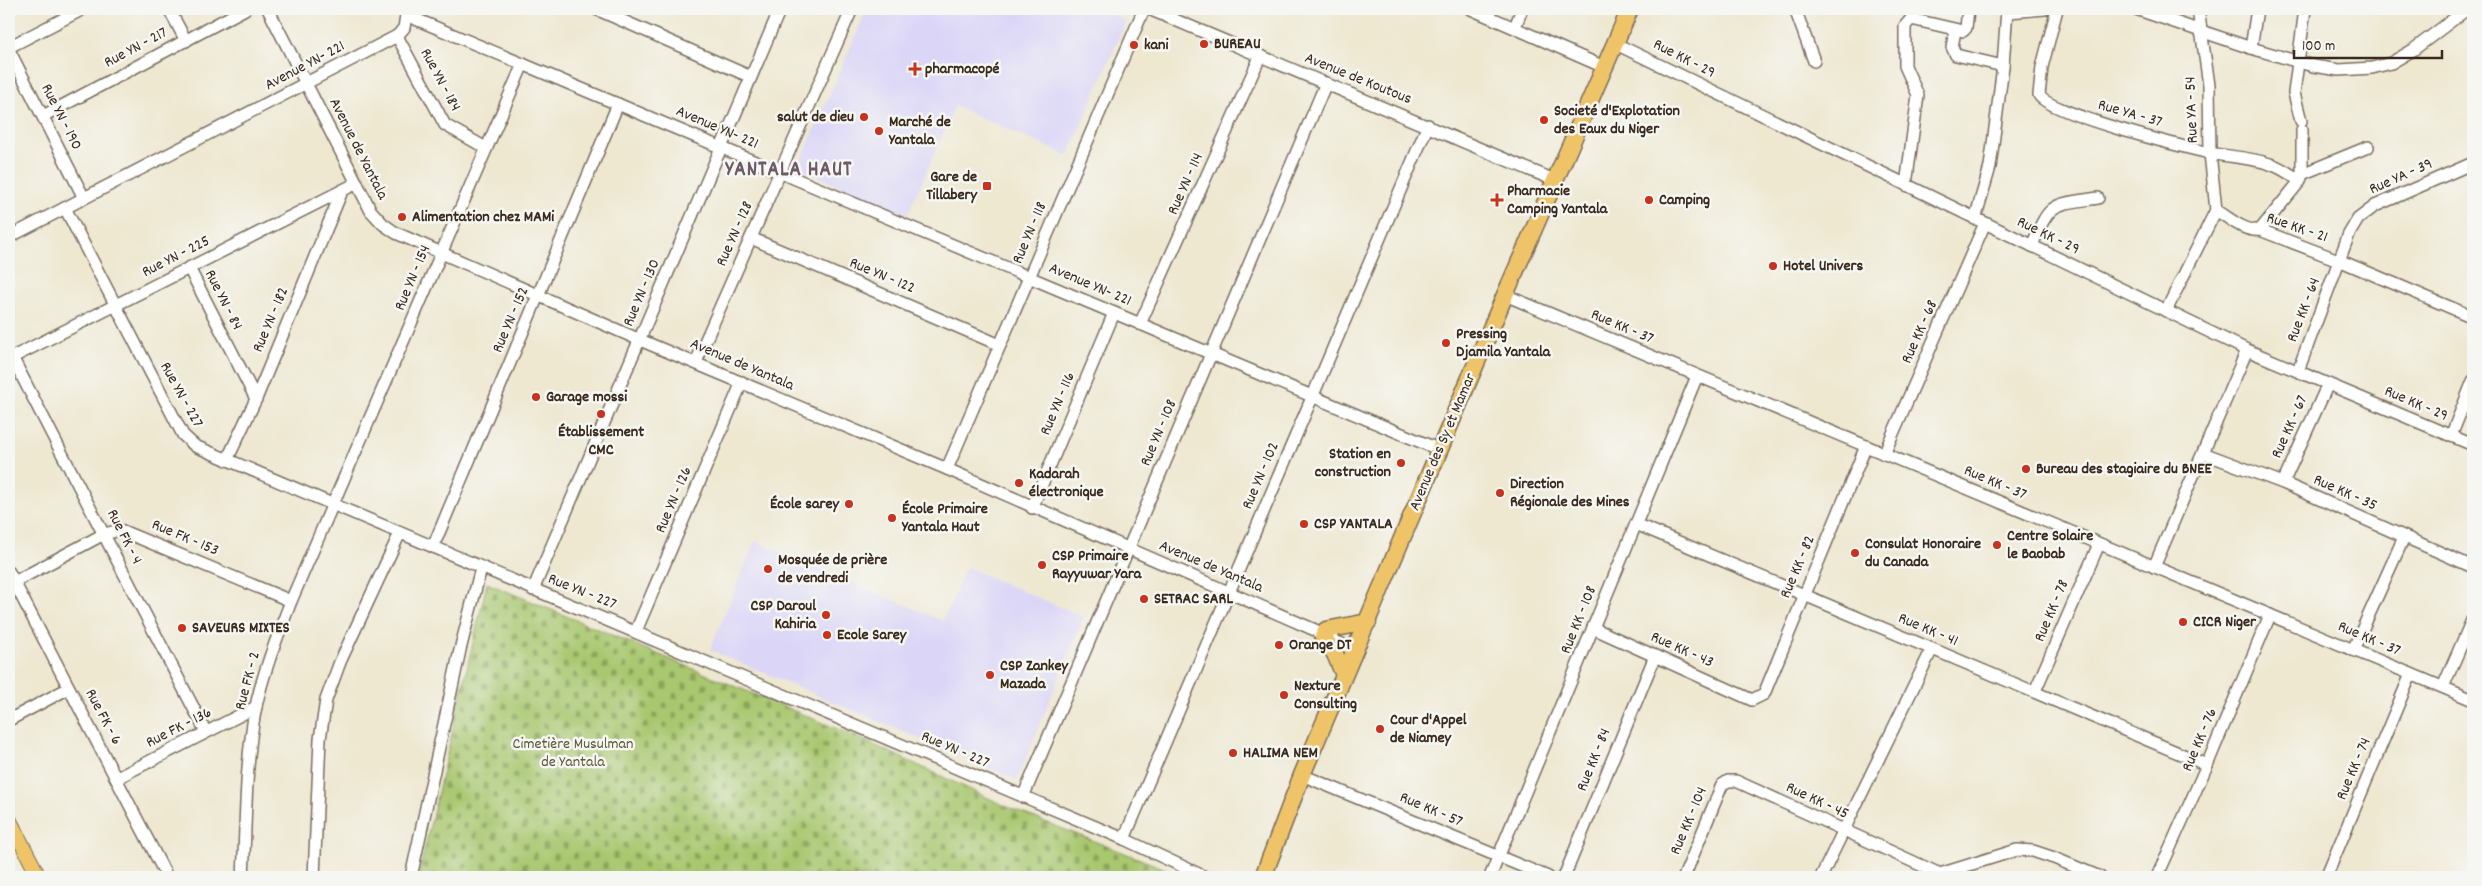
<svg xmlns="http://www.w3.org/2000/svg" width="2482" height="886" viewBox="0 0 2482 886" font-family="Dekko,sans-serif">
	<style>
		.built { fill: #dbd6f7 }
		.cemetery { fill: url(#cemetery-stones); stroke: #727846 }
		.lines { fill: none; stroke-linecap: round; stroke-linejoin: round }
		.minor-casing { stroke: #7a6c5d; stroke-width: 14 }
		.major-casing { stroke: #7a6c5d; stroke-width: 16 }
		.highway-casing { stroke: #7a6c5d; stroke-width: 19 }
		.minor { stroke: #fff; stroke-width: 11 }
		.major { stroke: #efc469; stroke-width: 14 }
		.highway { stroke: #efc469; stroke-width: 16 }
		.poi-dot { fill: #c8321e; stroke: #f6f6f2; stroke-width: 2 }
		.labels { text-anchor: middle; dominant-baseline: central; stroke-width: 5; stroke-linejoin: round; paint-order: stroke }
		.poi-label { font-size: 16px; font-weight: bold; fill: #3b2a1e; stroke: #f6f6f2; text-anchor: start }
		.street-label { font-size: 16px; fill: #3b2a1e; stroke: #f6f6f2 }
		.park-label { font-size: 16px; fill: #5c5936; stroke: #f6f6f2 }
		.district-label { font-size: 21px; font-weight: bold; letter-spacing: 1px; fill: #6e5b68; stroke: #f6f6f2 }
	</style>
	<defs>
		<pattern id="cemetery-stones" width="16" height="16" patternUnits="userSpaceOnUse" patternTransform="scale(1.25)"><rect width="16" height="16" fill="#a8c76e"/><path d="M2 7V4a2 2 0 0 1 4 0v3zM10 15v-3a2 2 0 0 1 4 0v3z" fill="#8aa25a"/></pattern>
	</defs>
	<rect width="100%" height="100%" fill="#f6f6f2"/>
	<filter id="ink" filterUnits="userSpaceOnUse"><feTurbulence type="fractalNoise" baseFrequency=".02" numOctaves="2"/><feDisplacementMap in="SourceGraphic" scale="10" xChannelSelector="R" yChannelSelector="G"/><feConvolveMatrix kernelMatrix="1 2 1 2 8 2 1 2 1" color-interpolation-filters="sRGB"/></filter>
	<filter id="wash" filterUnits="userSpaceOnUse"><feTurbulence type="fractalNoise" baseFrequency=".0096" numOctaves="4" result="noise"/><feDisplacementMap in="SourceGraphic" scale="20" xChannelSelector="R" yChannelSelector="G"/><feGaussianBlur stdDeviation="1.12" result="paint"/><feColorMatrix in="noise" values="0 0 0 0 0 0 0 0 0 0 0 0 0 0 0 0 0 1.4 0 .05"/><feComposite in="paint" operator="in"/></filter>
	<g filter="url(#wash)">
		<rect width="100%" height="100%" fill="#eee8d1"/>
		<g class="built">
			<polygon points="867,9 1099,9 1126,21 1068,156 955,106 907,216 798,168"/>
			<polygon points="755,541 943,621 966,567 1084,617 1017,780 710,650"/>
		</g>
		<polygon class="cemetery" points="487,583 857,737 1012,809 1186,877 418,877"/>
	</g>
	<g filter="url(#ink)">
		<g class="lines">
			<g class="minor-casing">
				<g id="minor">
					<polyline points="169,9 186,41"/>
					<polyline points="268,9 371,211 383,224 396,233 640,340 947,469 1315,630 1323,636 1355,650"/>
					<polyline points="596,9 751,77"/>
					<polyline points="1149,9 1554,180"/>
					<polyline points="1471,9 1604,67"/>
					<polyline points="1795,9 1814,61"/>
					<path d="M2057,9L2042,67L2039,95C2047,113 2184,147 2209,153C2229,157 2250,157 2270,164C2281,167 2290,174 2300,181"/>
					<polyline points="2136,9 2251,48 2313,66 2339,70 2372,68 2391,63 2413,50 2467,9"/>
					<polyline points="2198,9 2209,85 2210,153 2216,210"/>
					<polyline points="2008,12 2045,9"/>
					<polyline points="406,15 1440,450"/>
					<polyline points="1515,27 1522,9"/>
					<polyline points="1955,31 1952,47 1956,55 2003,66"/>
					<polyline points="397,36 445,125 486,148"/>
					<polyline points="1614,43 2247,350 2473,445"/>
					<polyline points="9,47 83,9"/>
					<polyline points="2251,48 2257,9"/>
					<polyline points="9,50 84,198"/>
					<polyline points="43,116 245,9"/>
					<polyline points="2301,121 2294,93 2305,9"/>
					<polyline points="2302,174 2302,130"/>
					<polyline points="1906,185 1918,95 1905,66 1905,26 1911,19 1963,31 1966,28 1968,9"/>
					<polyline points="65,208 183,435 195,446 1124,839 1205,877"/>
					<polyline points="1975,219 1990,167 2003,66 2007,9"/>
					<polyline points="2260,230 2300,181 2302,174 2368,147"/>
					<polyline points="9,237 397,36 404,28 406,15"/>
					<polyline points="751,238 1000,345"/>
					<path d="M2032,246C2050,201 2052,205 2098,198"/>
					<polyline points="189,268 256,399"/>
					<polyline points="1505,295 2473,700"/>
					<path d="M2166,311L2216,210C2229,218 2244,232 2260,230L2341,261L2473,317"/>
					<polyline points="1140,324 1260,57"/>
					<polyline points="12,357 206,732"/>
					<polyline points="9,359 357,183"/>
					<polyline points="696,362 852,9"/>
					<polyline points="2298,371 2349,234 2358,219 2375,206 2473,163"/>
					<polyline points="2451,436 2473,381"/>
					<polyline points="2203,453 2283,483 2473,567"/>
					<polyline points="1884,454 1985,223"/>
					<polyline points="227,460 256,399 342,191"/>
					<polyline points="947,469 1144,9"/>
					<polyline points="2283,483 2328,384"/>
					<polyline points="1032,508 1114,313"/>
					<polyline points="1636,524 2207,765"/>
					<polyline points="433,547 618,104"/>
					<polyline points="2154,567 2247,350"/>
					<polyline points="9,572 167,877"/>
					<polyline points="14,582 104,534 120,530 291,601"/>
					<polyline points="533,590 780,9"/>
					<polyline points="1593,628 1752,700 1764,694 1866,446"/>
					<polyline points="636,631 742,382"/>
					<polyline points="2353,650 2404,537"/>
					<polyline points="2443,687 2473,618"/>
					<polyline points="2035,691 2099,544"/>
					<polyline points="9,720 69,688"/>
					<polyline points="1302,775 1548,877"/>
					<polyline points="117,778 256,707"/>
					<polyline points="1023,797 1326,83"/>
					<polyline points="1124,839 1428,125"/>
					<polyline points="1940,874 2017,850 2033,851 2054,858 2100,877"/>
					<path d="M243,877C246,821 245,762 256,706C264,670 278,635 291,601L523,64"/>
					<polyline points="314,877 320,739 326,700 340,662 400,533"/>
					<polyline points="411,877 460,650 481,568"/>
					<polyline points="1490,877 1697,376"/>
					<polyline points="1564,877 1655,656"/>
					<polyline points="1684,877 1722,785 1728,781 1736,781 1940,874 1938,877"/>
					<polyline points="1821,877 1932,649"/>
					<polyline points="2157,877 2207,765 2270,615"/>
					<polyline points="2326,877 2411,674"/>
				</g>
			</g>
			<g class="major-casing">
				<polyline id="major" points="9,819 39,877"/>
			</g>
			<g class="highway-casing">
				<g id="highway">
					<polyline points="1326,630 1368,622"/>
					<polyline points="1323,636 1335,654 1344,675"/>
					<polyline points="1263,877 1302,775 1505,295 1630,9"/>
				</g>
			</g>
			<use href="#minor" class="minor"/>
			<use href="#major" class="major"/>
			<use href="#highway" class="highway"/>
		</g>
	</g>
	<g class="poi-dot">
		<circle cx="1204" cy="44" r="5"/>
		<circle cx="1134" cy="45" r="5"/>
		<path d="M912.5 61.5h5v5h5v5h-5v5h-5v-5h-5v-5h5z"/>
		<circle cx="864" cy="117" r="5"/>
		<circle cx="1544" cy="120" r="5"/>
		<circle cx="879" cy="131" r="5"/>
		<rect x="982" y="181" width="10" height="10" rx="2.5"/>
		<path d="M1494.5 192.5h5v5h5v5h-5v5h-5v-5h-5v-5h5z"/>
		<circle cx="1649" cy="200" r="5"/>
		<circle cx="402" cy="217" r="5"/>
		<circle cx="1773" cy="266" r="5"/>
		<circle cx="1446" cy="343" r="5"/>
		<circle cx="536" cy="397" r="5"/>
		<circle cx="601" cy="414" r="5"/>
		<circle cx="1401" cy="463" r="5"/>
		<circle cx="2026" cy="469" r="5"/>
		<circle cx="1019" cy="483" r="5"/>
		<circle cx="1500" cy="493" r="5"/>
		<circle cx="849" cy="504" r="5"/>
		<circle cx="892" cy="518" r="5"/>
		<circle cx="1304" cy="524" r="5"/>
		<circle cx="1997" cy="545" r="5"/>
		<circle cx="1855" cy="553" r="5"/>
		<circle cx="1042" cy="565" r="5"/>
		<circle cx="768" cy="569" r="5"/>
		<circle cx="1144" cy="599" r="5"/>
		<circle cx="826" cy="615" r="5"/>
		<circle cx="2183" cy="622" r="5"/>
		<circle cx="182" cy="628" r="5"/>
		<circle cx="827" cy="635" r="5"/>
		<circle cx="1279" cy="645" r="5"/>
		<circle cx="990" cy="675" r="5"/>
		<circle cx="1284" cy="695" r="5"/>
		<circle cx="1380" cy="729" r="5"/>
		<circle cx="1233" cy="753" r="5"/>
	</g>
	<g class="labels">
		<g class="poi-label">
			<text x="1214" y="44">BUREAU</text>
			<text x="1144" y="45">kani</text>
			<text x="925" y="69">pharmacopé</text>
			<text x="1554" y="111">Societé d'Explotation<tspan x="1554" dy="18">des Eaux du Niger</tspan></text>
			<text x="854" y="117" text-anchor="end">salut de dieu</text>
			<text x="889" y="122">Marché de<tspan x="889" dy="18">Yantala</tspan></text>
			<text x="977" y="177" text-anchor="end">Gare de<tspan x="977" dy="18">Tillabery</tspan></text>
			<text x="1507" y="191">Pharmacie<tspan x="1507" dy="18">Camping Yantala</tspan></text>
			<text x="1659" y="200">Camping</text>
			<text x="412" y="217">Alimentation chez MAMi</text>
			<text x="1783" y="266">Hotel Univers</text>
			<text x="1456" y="334">Pressing<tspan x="1456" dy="18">Djamila Yantala</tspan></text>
			<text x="546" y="397">Garage mossi</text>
			<text x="601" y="432" text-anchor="middle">Établissement<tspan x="601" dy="18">CMC</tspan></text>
			<text x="1391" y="454" text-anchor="end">Station en<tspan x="1391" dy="18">construction</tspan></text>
			<text x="2036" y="469">Bureau des stagiaire du BNEE</text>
			<text x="1029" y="474">Kadarah<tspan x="1029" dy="18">électronique</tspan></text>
			<text x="1510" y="484">Direction<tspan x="1510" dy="18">Régionale des Mines</tspan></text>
			<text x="839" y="504" text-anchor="end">École sarey</text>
			<text x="902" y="509">École Primaire<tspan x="902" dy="18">Yantala Haut</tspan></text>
			<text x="1314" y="524">CSP YANTALA</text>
			<text x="2007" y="536">Centre Solaire<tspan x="2007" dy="18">le Baobab</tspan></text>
			<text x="1865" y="544">Consulat Honoraire<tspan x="1865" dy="18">du Canada</tspan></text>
			<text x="1052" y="556">CSP Primaire<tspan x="1052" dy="18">Rayyuwar Yara</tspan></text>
			<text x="778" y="560">Mosquée de prière<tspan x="778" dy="18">de vendredi</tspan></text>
			<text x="1154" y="599">SETRAC SARL</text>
			<text x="816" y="606" text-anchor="end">CSP Daroul<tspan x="816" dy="18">Kahiria</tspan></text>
			<text x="2193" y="622">CICR Niger</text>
			<text x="192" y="628">SAVEURS MIXTES</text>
			<text x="837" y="635">Ecole Sarey</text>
			<text x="1289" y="645">Orange DT</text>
			<text x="1000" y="666">CSP Zankey<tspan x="1000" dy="18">Mazada</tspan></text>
			<text x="1294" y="686">Nexture<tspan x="1294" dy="18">Consulting</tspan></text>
			<text x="1390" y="720">Cour d'Appel<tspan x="1390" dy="18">de Niamey</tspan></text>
			<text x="1243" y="753">HALIMA NEM</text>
		</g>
		<g class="street-label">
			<text transform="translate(136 48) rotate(-28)">Rue YN - 217</text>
			<text transform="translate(1684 59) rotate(27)">Rue KK - 29</text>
			<text transform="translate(305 66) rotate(-28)">Avenue YN- 221</text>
			<text transform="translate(1358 79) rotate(22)">Avenue de Koutous</text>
			<text transform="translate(440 80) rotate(62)">Rue YN - 184</text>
			<text transform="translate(2192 110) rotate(-92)">Rue YA - 54</text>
			<text transform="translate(2130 114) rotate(16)">Rue YA - 37</text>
			<text transform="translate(61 117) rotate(63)">Rue YN - 190</text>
			<text transform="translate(717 128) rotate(23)">Avenue YN- 221</text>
			<text transform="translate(358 149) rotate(63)">Avenue de Yantala</text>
			<text transform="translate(2401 177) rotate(-24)">Rue YA - 39</text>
			<text transform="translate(1186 184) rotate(-66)">Rue YN - 114</text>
			<text transform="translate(2297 228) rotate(19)">Rue KK - 21</text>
			<text transform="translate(1030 233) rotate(-67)">Rue YN - 118</text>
			<text transform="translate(735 234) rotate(-66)">Rue YN - 128</text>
			<text transform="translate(2048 236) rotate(26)">Rue KK - 29</text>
			<text transform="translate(176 257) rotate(-27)">Rue YN - 225</text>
			<text transform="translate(882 276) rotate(23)">Rue YN - 122</text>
			<text transform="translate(413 278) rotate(-67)">Rue YN - 154</text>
			<text transform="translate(1090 285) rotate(23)">Avenue YN- 221</text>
			<text transform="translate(642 293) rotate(-67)">Rue YN - 130</text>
			<text transform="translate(223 300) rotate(63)">Rue YN - 84</text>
			<text transform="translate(2304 310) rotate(-69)">Rue KK - 64</text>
			<text transform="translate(271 320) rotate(-67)">Rue YN - 182</text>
			<text transform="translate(511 320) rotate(-67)">Rue YN - 152</text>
			<text transform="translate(1622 327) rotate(23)">Rue KK - 37</text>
			<text transform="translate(1920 332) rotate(-66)">Rue KK - 68</text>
			<text transform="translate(742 365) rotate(23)">Avenue de Yantala</text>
			<text transform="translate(181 395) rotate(61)">Rue YN - 227</text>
			<text transform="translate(1058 404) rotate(-67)">Rue YN - 116</text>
			<text transform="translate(2416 404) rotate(23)">Rue KK - 29</text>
			<text transform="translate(2290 427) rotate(-66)">Rue KK - 67</text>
			<text transform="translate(1159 433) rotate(-67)">Rue YN - 108</text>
			<text transform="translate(1443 442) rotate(-67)">Avenue des Sy et Mamar</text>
			<text transform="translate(1261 476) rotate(-67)">Rue YN - 102</text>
			<text transform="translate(1995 483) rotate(23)">Rue KK - 37</text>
			<text transform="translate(2345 493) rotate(24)">Rue KK - 35</text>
			<text transform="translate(674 500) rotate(-67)">Rue YN - 126</text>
			<text transform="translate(124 537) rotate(63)">Rue FK - 4</text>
			<text transform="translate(185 538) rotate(23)">Rue FK - 153</text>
			<text transform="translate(1211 567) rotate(23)">Avenue de Yantala</text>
			<text transform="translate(1798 567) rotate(-67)">Rue KK - 82</text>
			<text transform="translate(582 592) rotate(22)">Rue YN - 227</text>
			<text transform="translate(2052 611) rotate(-67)">Rue KK - 78</text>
			<text transform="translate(1579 620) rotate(-68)">Rue KK - 108</text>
			<text transform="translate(1928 630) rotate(23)">Rue KK - 41</text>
			<text transform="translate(2369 639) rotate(23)">Rue KK - 37</text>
			<text transform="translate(1682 650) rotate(24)">Rue KK - 43</text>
			<text transform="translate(248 681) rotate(-75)">Rue FK - 2</text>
			<text transform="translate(103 717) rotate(62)">Rue FK - 6</text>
			<text transform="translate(179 728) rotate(-27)">Rue FK - 136</text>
			<text transform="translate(2200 740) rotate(-67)">Rue KK - 76</text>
			<text transform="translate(955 750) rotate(23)">Rue YN - 227</text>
			<text transform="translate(1594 760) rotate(-68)">Rue KK - 84</text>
			<text transform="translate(2354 769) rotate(-67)">Rue KK - 74</text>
			<text transform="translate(1817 801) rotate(25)">Rue KK - 45</text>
			<text transform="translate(1431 810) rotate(23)">Rue KK - 57</text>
			<text transform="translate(1689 821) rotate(-67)">Rue KK - 104</text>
		</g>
		<g class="park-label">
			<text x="573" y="744">Cimetière Musulman<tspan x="573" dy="18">de Yantala</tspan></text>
		</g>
		<g class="district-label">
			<text x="789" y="171">YANTALA HAUT</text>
		</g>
	</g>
	<rect width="2482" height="886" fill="none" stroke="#f6f6f2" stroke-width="30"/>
	<path d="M2294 50v8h148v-8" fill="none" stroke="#3b2a1e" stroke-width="2.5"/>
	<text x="2302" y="50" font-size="15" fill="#3b2a1e" stroke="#f6f6f2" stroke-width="4" paint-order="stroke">100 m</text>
</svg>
